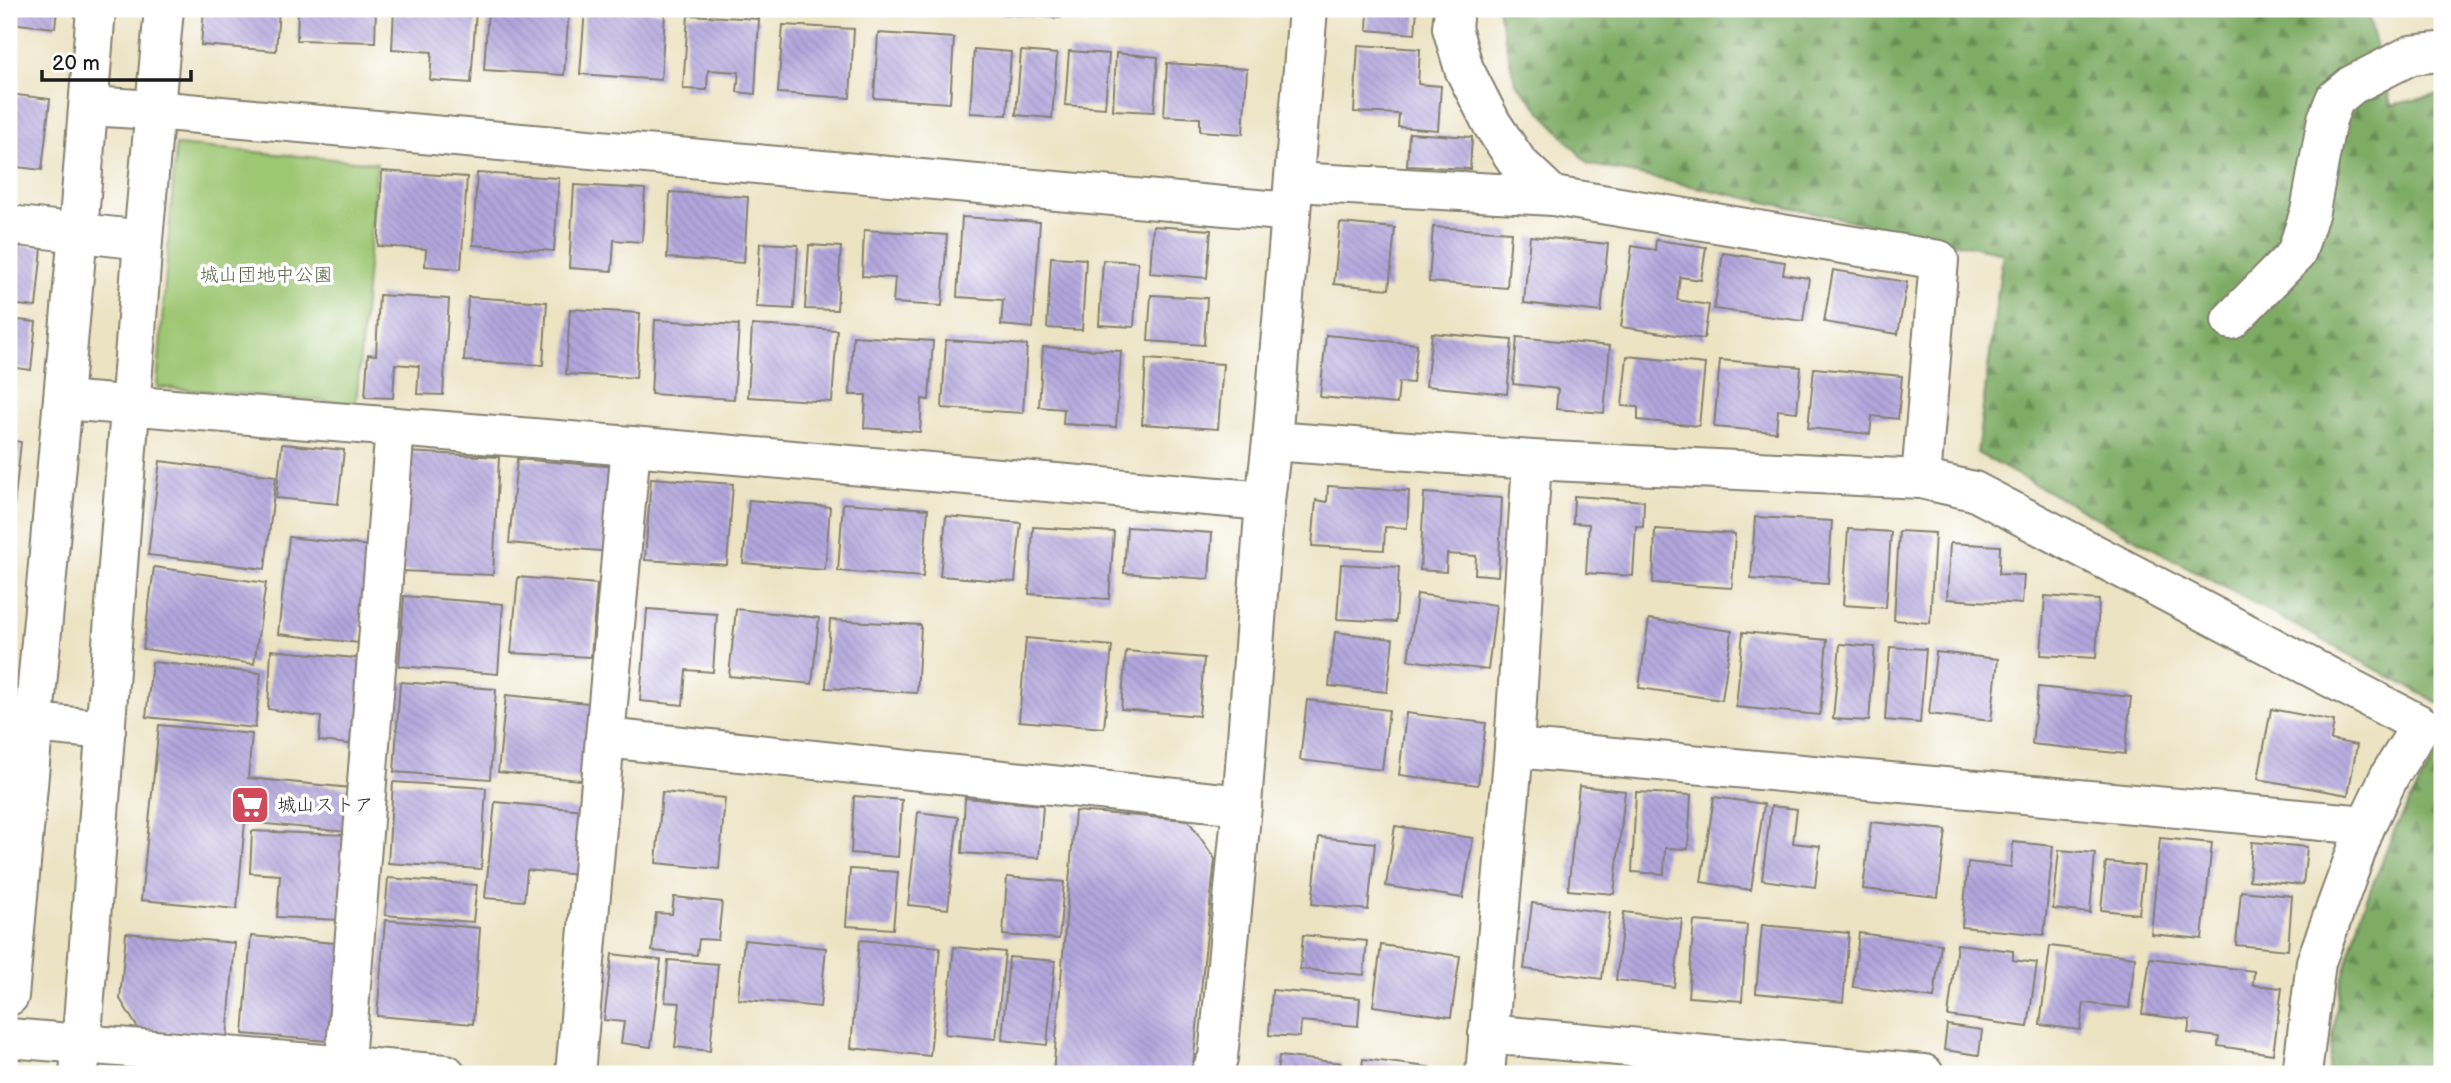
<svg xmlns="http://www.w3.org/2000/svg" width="2451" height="1083" viewBox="0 0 2451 1083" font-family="'Balsamiq Sans','Klee One',sans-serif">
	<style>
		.forest { fill: url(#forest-firs); stroke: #4d6440; stroke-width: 2 }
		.park { fill: #9ec773; stroke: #5d7248; stroke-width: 2 }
		.building { fill: url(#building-back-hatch) }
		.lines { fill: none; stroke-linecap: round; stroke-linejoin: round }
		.minor-casing { stroke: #848070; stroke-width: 42 }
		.minor { stroke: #fff; stroke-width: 38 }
		.labels { text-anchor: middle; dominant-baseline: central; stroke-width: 7; stroke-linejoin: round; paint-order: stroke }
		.park-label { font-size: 19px; fill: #50603f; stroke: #fff }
		.poi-label { font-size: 19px; fill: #1c1c1c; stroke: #fff; text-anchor: start }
	</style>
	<defs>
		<pattern id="forest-firs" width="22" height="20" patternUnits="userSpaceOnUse" patternTransform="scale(1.75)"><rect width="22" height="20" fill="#7eac65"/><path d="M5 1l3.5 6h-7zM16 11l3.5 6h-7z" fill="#668b52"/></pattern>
		<pattern id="building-back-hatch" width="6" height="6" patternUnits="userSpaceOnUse" patternTransform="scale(1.75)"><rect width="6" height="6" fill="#b1a6dc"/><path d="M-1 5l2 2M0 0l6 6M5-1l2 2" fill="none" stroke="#988ebc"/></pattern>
	</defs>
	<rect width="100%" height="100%" fill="#fff"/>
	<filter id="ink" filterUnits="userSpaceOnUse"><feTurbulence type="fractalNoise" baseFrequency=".0143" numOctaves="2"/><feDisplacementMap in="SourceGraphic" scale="14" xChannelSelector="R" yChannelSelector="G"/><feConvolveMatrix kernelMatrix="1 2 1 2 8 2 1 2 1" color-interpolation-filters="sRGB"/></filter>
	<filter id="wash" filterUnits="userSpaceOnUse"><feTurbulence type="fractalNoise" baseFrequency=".00686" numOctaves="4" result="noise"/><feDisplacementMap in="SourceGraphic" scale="28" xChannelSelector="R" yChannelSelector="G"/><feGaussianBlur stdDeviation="1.57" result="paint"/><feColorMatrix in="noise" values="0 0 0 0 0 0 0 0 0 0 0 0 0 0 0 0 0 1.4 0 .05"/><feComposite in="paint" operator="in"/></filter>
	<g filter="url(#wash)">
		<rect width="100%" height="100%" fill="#ece3c3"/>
		<g class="forest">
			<polygon points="1498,9 2367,9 2391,105 2442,94 2442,705 1977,453 2003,253 1588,164 1515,82"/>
			<polygon points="2442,743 2442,1074 2328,1074 2339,991 2363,908 2395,829"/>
		</g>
		<polygon class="park" points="176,145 377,163 356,404 157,387"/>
		<g id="blocks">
			<g class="building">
				<polygon points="9,9 57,9 55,28 9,23"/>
				<polygon points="204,9 279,9 276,51 201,45"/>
				<polygon points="298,9 376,9 375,42 297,40"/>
				<polygon points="394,9 476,9 471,83 430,80 432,52 392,49"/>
				<polygon points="488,9 569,9 564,75 484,70"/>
				<polygon points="585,9 665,12 661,80 580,74"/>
				<polygon points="985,9 1060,9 1060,18 985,13"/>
				<polygon points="1194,9 1258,9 1257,15 1194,11"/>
				<polygon points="1368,9 1417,9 1415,34 1367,30"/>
				<polygon points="688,15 759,19 755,94 737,92 739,72 708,70 707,90 683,89"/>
				<polygon points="783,25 854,29 850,98 778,93"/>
				<polygon points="878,33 954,38 950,103 874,98"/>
				<polygon points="1358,45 1420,49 1418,84 1441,86 1438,130 1398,127 1399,114 1354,112"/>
				<polygon points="974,49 1011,52 1007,115 970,113"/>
				<polygon points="1021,51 1057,54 1052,118 1016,115"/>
				<polygon points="1069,51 1109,54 1105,108 1065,105"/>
				<polygon points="1116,53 1158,57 1154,112 1113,110"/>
				<polygon points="1167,63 1247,69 1243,134 1200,131 1200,118 1164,116"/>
				<polygon points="9,94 50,99 42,170 9,166"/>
				<polygon points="1409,133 1472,137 1470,169 1407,166"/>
				<polygon points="382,171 467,177 461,269 425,266 426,249 378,246"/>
				<polygon points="477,173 559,178 554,251 473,245"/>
				<polygon points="574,185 645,189 642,242 614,240 612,271 569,268"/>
				<polygon points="670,192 748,197 744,263 667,258"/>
				<polygon points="962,217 1040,222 1033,328 1001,325 1003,300 957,297"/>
				<polygon points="1340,223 1395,228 1389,289 1334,284"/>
				<polygon points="1153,226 1211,230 1207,278 1150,273"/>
				<polygon points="1433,227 1511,232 1507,288 1429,282"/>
				<polygon points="864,230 947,235 942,306 893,303 895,278 862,276"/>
				<polygon points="1530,236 1608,244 1601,312 1524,303"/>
				<polygon points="1656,240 1706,247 1701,280 1680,277 1677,300 1709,305 1704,339 1621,327 1632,246 1655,250"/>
				<polygon points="760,243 798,245 794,309 756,307"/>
				<polygon points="9,244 42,248 36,307 9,304"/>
				<polygon points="809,245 841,247 837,310 805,309"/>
				<polygon points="1723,253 1785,262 1783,274 1809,278 1803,321 1714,309"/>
				<polygon points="1051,257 1086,259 1082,330 1047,328"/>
				<polygon points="1103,260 1138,262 1134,327 1099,325"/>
				<polygon points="1833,270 1907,282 1898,334 1824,322"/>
				<polygon points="379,295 449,299 443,395 417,394 419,366 395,364 393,398 365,397 368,354 376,355"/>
				<polygon points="1151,295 1207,298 1204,345 1148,341"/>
				<polygon points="468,297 547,302 543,365 464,361"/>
				<polygon points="570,309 640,313 636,378 566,374"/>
				<polygon points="9,319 36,322 31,370 9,367"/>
				<polygon points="655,320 739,325 734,399 651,394"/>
				<polygon points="752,325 837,330 832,402 748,397"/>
				<polygon points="1432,333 1512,340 1507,394 1426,386"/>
				<polygon points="1326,335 1417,344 1413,383 1399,382 1397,404 1320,397"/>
				<polygon points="853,336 933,341 929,400 922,399 920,432 864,428 866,395 850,395"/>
				<polygon points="1517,337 1610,346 1604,413 1556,409 1558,389 1513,384"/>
				<polygon points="946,340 1027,345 1023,413 942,408"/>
				<polygon points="1043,347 1121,351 1116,427 1063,424 1064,409 1039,407"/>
				<polygon points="1627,356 1705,364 1699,426 1638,420 1638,407 1622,406"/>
				<polygon points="1146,359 1223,364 1218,429 1142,424"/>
				<polygon points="1720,360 1801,367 1797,412 1778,410 1776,432 1714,427"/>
				<polygon points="1814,368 1902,376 1898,419 1872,416 1870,434 1808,428"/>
				<polygon points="9,440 21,442 14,507 9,507"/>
				<polygon points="282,444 344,450 338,504 276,498"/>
				<polygon points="407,452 499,457 493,575 401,571"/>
				<polygon points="517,459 618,467 611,552 509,543"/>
				<polygon points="160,461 276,476 265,569 148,555"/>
				<polygon points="651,478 733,484 727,565 645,560"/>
				<polygon points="1328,486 1409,491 1407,528 1385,527 1384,550 1312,546 1316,500 1327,502"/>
				<polygon points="1424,493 1502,498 1498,576 1475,574 1476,556 1447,554 1446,572 1420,570"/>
				<polygon points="1574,496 1644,501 1643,527 1636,526 1633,576 1586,573 1589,524 1573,523"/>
				<polygon points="749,500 830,507 825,570 743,563"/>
				<polygon points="843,503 928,509 923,577 838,571"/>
				<polygon points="946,516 1021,523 1015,582 940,576"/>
				<polygon points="1755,517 1832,521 1828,584 1751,579"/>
				<polygon points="1033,527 1114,532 1109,599 1029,594"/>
				<polygon points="1127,527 1212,533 1209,579 1124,573"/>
				<polygon points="1655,529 1735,534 1732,588 1653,583"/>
				<polygon points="1848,529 1891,532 1886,608 1843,605"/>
				<polygon points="1899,531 1935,533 1930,623 1894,620"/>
				<polygon points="289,537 370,546 359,643 278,634"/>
				<polygon points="1950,543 2000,546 1999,574 2024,575 2022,604 1947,599"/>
				<polygon points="1341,564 1399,567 1396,622 1337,619"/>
				<polygon points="154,567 266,583 254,664 143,649"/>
				<polygon points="518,577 597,584 591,657 511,653"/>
				<polygon points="1417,594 1496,605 1488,670 1408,660"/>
				<polygon points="404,596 503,604 498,674 399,666"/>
				<polygon points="2045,596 2099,600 2096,658 2041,655"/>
				<polygon points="647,609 717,614 713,672 686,670 683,705 640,701"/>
				<polygon points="736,609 819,618 812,684 729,676"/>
				<polygon points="1649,619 1732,631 1722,700 1639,688"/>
				<polygon points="830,620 921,625 917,693 826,688"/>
				<polygon points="1335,632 1393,639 1387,692 1329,686"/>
				<polygon points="1743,632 1827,640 1820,715 1736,707"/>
				<polygon points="1026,638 1112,646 1104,728 1019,721"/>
				<polygon points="1840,644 1875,647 1869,721 1833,719"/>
				<polygon points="1890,647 1926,649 1920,723 1885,720"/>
				<polygon points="271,650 365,659 358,745 319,741 321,717 268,709"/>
				<polygon points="1126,651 1204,658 1199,716 1121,709"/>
				<polygon points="1936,652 1998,659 1991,721 1929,714"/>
				<polygon points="152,662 261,673 255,728 146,717"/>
				<polygon points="400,682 496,689 490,779 394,772"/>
				<polygon points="2038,687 2131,697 2125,754 2032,744"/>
				<polygon points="506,695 598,704 590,781 498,772"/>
				<polygon points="1307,700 1389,710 1382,770 1300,760"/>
				<polygon points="2271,709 2334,721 2331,740 2357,745 2348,795 2258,779"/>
				<polygon points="1406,713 1486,723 1478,785 1399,775"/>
				<polygon points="159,725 252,734 248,778 351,788 347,832 245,822 237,909 141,900"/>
				<polygon points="393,782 486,788 481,869 388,863"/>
				<polygon points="1579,786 1625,791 1614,894 1568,890"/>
				<polygon points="662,792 725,798 719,869 656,863"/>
				<polygon points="1636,792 1691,795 1688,849 1665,848 1664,874 1632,872"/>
				<polygon points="854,796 902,800 898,857 851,853"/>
				<polygon points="1714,797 1764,804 1751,890 1701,882"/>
				<polygon points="965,798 1043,805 1039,858 962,853"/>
				<polygon points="495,802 585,810 579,875 527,870 524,901 485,898"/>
				<polygon points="1771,806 1797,809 1793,843 1820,846 1815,887 1762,880"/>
				<polygon points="1075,811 1188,820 1215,859 1192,1074 1053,1074"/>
				<polygon points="918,812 958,817 948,909 908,905"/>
				<polygon points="1871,822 1946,830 1938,897 1863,889"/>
				<polygon points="1395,826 1473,838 1463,898 1386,886"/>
				<polygon points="252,831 345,835 340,920 277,917 280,875 250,873"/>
				<polygon points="1319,837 1375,843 1368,910 1312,904"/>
				<polygon points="2160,838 2212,843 2202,939 2151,934"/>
				<polygon points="2013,842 2053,846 2044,935 1962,927 1968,862 2011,867"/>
				<polygon points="2252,842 2307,847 2303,885 2249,880"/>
				<polygon points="2059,850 2095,853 2090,913 2053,909"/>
				<polygon points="2106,862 2144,866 2139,914 2101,910"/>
				<polygon points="850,869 898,872 893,929 846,926"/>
				<polygon points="1007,877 1064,882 1059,939 1003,935"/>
				<polygon points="388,878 477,885 473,922 385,915"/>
				<polygon points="2241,891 2292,896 2288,950 2236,945"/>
				<polygon points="674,897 722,902 718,940 699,939 697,955 652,951 656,913 672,914"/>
				<polygon points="1532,903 1610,913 1602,979 1524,969"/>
				<polygon points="1624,912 1682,919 1674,987 1616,980"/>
				<polygon points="385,920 480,928 473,1024 377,1016"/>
				<polygon points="1694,921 1747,925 1742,1001 1688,997"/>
				<polygon points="1762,925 1849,933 1843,1002 1756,993"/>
				<polygon points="126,933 235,943 227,1038 139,1030 120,999"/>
				<polygon points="1859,933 1941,944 1934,998 1853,987"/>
				<polygon points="1303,935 1367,941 1364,975 1300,969"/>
				<polygon points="251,936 347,944 339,1042 243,1034"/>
				<polygon points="744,940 826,948 820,1007 738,999"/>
				<polygon points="860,940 940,947 930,1056 851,1048"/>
				<polygon points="1957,944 2013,951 2013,960 2037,963 2028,1027 1948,1016"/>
				<polygon points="1381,945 1460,956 1451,1017 1373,1006"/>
				<polygon points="2050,946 2135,957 2129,1008 2084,1003 2080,1030 2040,1025"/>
				<polygon points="954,947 1005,952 996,1039 945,1034"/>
				<polygon points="612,954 661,960 651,1047 621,1043 624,1022 604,1020"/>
				<polygon points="1009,957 1055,961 1047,1045 1002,1040"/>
				<polygon points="2150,958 2254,971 2253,985 2282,988 2273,1054 2218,1046 2219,1037 2188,1033 2190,1020 2142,1014"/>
				<polygon points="668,960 718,964 710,1051 675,1047 680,1003 665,1002"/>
				<polygon points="1272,990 1360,998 1358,1026 1301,1021 1300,1037 1269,1035"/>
				<polygon points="1947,1025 1982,1030 1979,1055 1944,1050"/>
				<polygon points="1279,1056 1341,1063 1340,1074 1277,1074"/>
				<polygon points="1363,1059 1429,1067 1428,1074 1361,1074"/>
			</g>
		</g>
	</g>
	<g filter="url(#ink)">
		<use href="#blocks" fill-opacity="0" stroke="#848070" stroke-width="2"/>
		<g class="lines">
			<g class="minor-casing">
				<g id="minor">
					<polyline points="1454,9 1452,28 1464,69 1492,124 1518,163 1553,196"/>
					<polyline points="89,106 154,110 1291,212"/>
					<polyline points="1294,182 1553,196 1939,260 1921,479 1974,491 2421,725 2390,775 2366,825 2316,962 2302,1074"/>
					<polyline points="9,225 143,240"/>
					<polyline points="2231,320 2296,254 2310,211 2327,119 2335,99 2352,85 2411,55 2439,52"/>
					<polyline points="63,400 631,446 1265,501"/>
					<polyline points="1272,441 1532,460 1921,479"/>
					<polyline points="34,723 106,730"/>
					<polyline points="606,738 1242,805"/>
					<polyline points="1514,748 2366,825"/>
					<polyline points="9,996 78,232 96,9"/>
					<polyline points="1488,1034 1924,1074"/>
					<polyline points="9,1038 446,1074"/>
					<polyline points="79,1074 143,240 164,9"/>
					<polyline points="344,1074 395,427"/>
					<polyline points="575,1074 631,446"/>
					<polyline points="1210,1074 1218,1058 1242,805 1265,501 1272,441 1308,9"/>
					<polyline points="1485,1074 1514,748 1532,460"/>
				</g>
			</g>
			<use href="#minor" class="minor"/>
		</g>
	</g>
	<defs>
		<g id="supermarket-square" transform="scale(2.0125)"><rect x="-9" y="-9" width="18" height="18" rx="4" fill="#d1495b" stroke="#fff"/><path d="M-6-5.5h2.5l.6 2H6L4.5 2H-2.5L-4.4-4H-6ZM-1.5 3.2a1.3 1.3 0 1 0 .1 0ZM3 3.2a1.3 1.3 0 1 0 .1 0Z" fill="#fff"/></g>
	</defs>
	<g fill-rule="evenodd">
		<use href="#supermarket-square" x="250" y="805"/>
	</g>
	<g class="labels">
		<g class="park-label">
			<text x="266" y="275">城山団地中公園</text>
		</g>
		<g class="poi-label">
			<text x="277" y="805">城山ストア</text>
		</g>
	</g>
	<rect width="2451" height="1083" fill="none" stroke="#fff" stroke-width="35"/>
	<path d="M42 70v10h149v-10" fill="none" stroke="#1c1c1c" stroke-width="3.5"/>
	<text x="52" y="70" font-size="21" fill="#1c1c1c" stroke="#ffffff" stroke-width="5" paint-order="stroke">20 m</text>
</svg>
